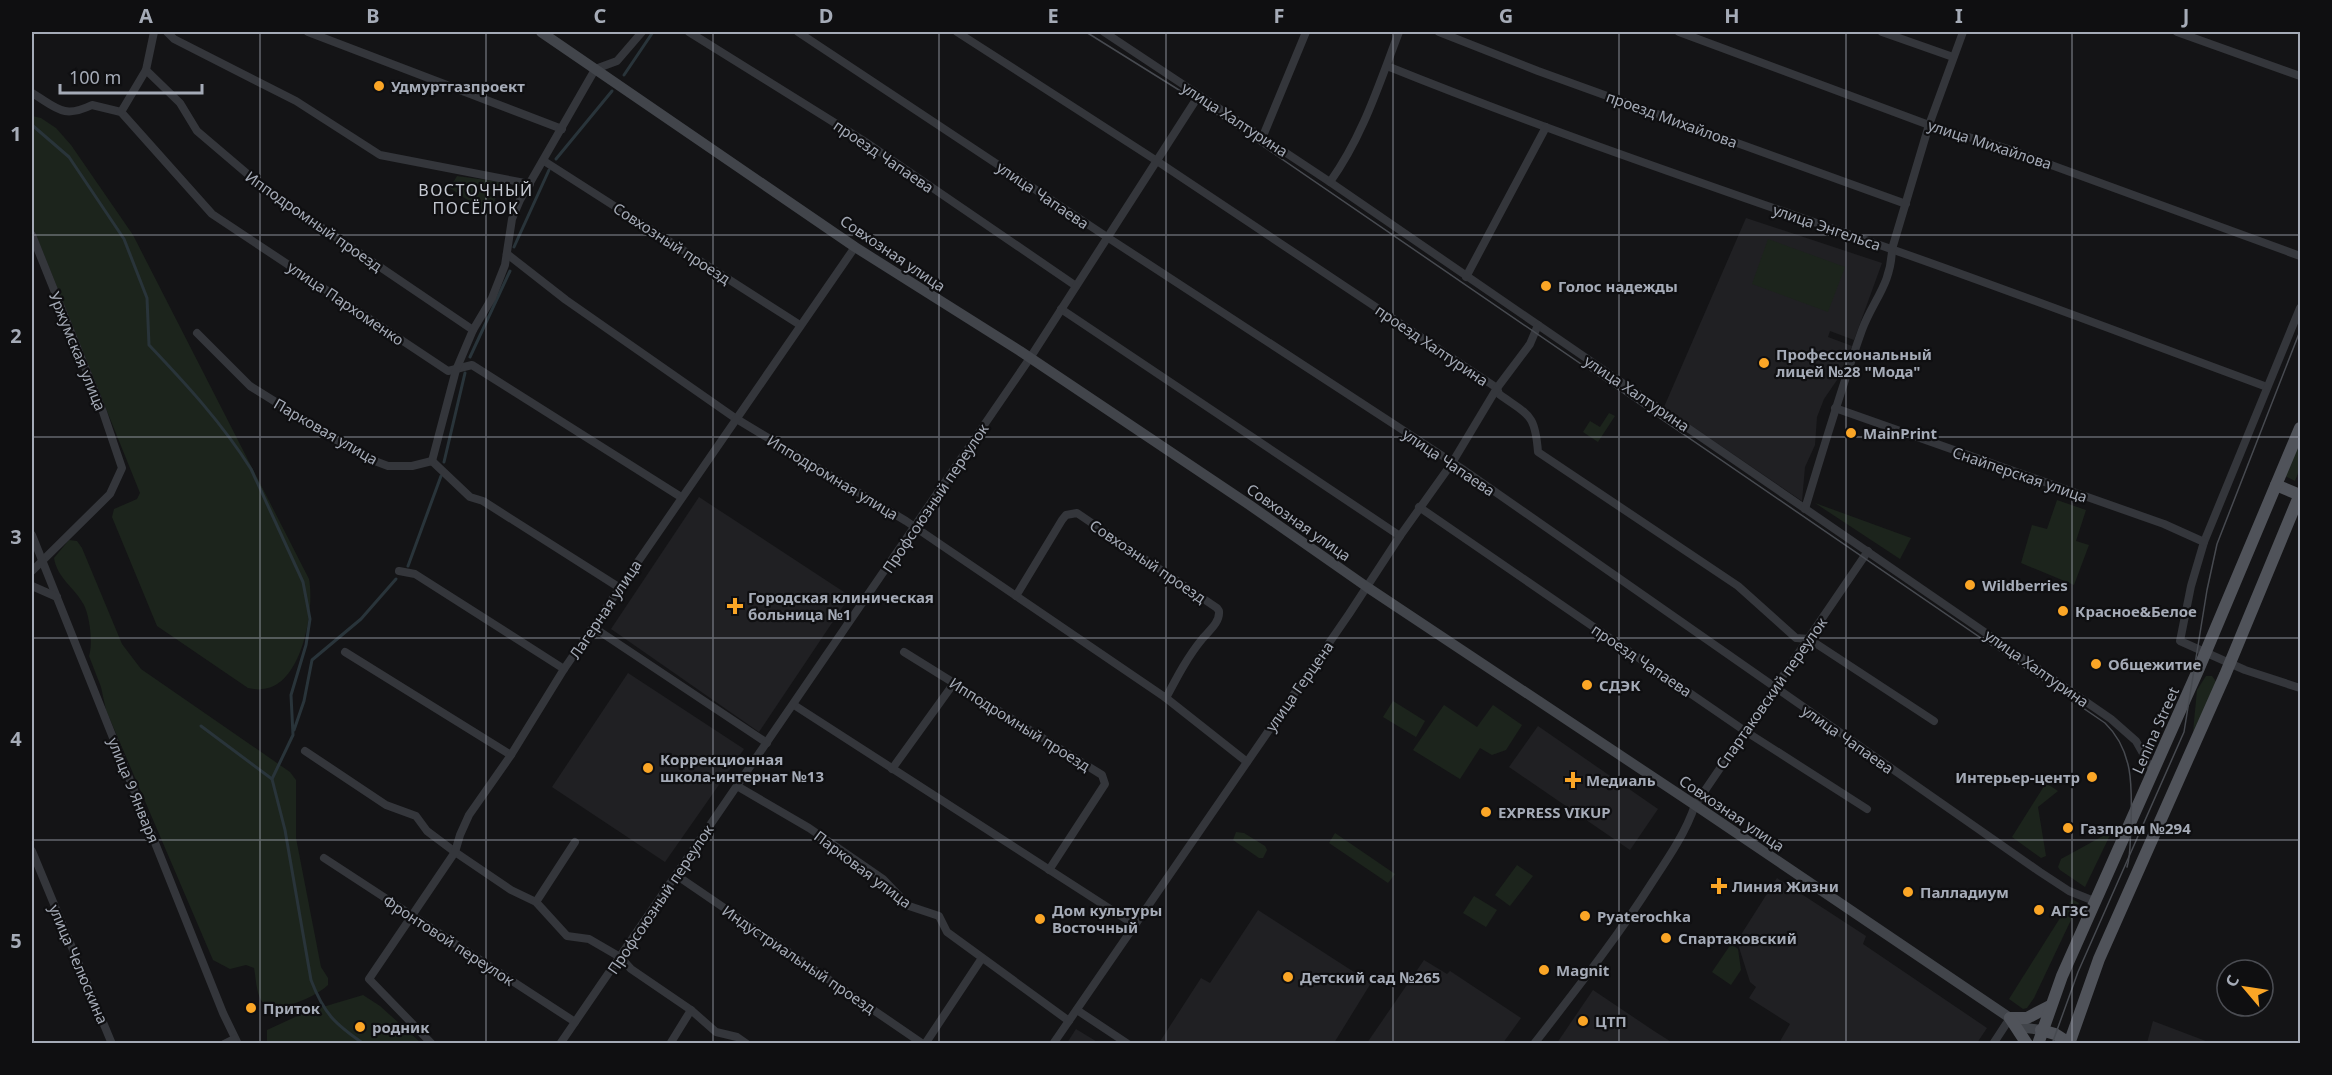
<svg xmlns="http://www.w3.org/2000/svg" width="2332" height="1075" viewBox="0 0 2332 1075" font-family="'Noto Sans',sans-serif">
	<style>
		.built { fill: #202023 }
		.green { fill: #1c241c }
		.lines { fill: none; stroke-linecap: round; stroke-linejoin: round }
		.stream { stroke: #29343a; stroke-width: 3 }
		.street { stroke: #34363b; stroke-width: 8 }
		.secondary { stroke: #42454b; stroke-width: 10 }
		.primary { stroke: #50535a; stroke-width: 12 }
		.tram { stroke: #474a50; stroke-width: 1.5 }
		.grid { fill: none; stroke: #a5abb7; stroke-width: 1.5; stroke-opacity: 0.55 }
		.poi-dot { fill: #fba626; stroke: #0f0f11; stroke-width: 2 }
		.labels { text-anchor: middle; dominant-baseline: central; stroke-width: 4.5; stroke-linejoin: round; paint-order: stroke }
		.poi-label { font-size: 15px; font-weight: bold; fill: #a5abb7; stroke: #0f0f11; text-anchor: start }
		.street-label { font-size: 15px; fill: #a5abb7; stroke: #0f0f11 }
		.neighbourhood-label { font-size: 16px; letter-spacing: 1.5px; fill: #c6cad3; stroke: #0f0f11 }
		.neatline { fill: none; stroke: #a5abb7; stroke-width: 2 }
		.grid-label { font-size: 20px; text-anchor: middle; font-weight: bold; fill: #a5abb7 }
	</style>
	<rect width="100%" height="100%" fill="#141416"/>
	<g class="built">
		<polygon points="1746,218 1882,263 1854,340 1830,331 1828,337 1852,346 1837,380 1824,399 1817,417 1815,445 1805,467 1802,501 1664,407"/>
		<polygon points="699,497 850,596 759,732 611,629"/>
		<polygon points="628,673 744,749 665,862 552,787"/>
		<polygon points="1538,726 1658,809 1630,850 1509,767"/>
		<polygon points="1777,878 1866,936 1863,944 1987,1028 1977,1043 1779,1043 1790,1024 1749,998 1756,987 1750,982 1737,941"/>
		<polygon points="1258,910 1371,983 1334,1043 1159,1043 1201,978 1210,983"/>
		<polygon points="1424,960 1447,974 1450,971 1521,1018 1503,1043 1367,1043"/>
		<polygon points="1593,990 1654,1031 1673,1043 1557,1043"/>
		<polygon points="2153,1021 2211,1043 2147,1043"/>
		<polygon points="1076,1029 1099,1043 1067,1043"/>
	</g>
	<g class="green">
		<path d="M32,116L41,118L56,128L71,145L133,235L309,579C315,609 302,687 262,689C258,690 253,689 248,688L157,626L112,517L114,509L137,499L140,493L32,225Z"/>
		<polygon points="457,176 501,182 490,215 450,188"/>
		<polygon points="1768,239 1845,267 1828,312 1752,284"/>
		<polygon points="1609,413 1615,416 1598,442 1583,432 1590,421 1600,427"/>
		<polygon points="2300,441 2300,468 2295,481 2285,476"/>
		<polygon points="2057,500 2086,510 2076,541 2089,545 2074,585 2021,563 2032,525 2047,529"/>
		<polygon points="1815,503 1911,538 1900,559"/>
		<path d="M69,540L77,541L82,548L122,644L141,669L290,772L296,780V838L321,967L328,978V985C317,996 272,1018 261,1000C256,991 256,978 254,968L246,965L230,969L213,960L106,710L101,687L89,656C93,644 90,617 84,605C75,588 57,578 54,558Z"/>
		<polygon points="2206,676 2212,676 2217,683 2193,732 2197,690"/>
		<polygon points="1393,701 1425,721 1416,737 1383,717"/>
		<polygon points="1444,705 1477,727 1493,705 1522,725 1506,750 1492,755 1480,748 1460,779 1413,750"/>
		<polygon points="2046,783 2058,791 2038,807 2046,856 2041,858 2012,837"/>
		<polygon points="2112,831 2085,887 2060,870 2058,867 2061,859"/>
		<polygon points="1236,832 1244,833 1265,846 1267,850 1263,858 1259,858 1233,840"/>
		<polygon points="1335,833 1395,874 1388,883 1329,843"/>
		<polygon points="1517,865 1533,876 1510,906 1495,895"/>
		<polygon points="1474,896 1497,910 1486,927 1463,913"/>
		<polygon points="2072,899 2079,903 2034,998 2027,1008 2023,1009 2009,999"/>
		<polygon points="1731,944 1738,949 1741,970 1731,985 1712,972"/>
		<polygon points="363,995 380,1006 421,1043 332,1044 331,1042 270,1044 267,1042 267,1030 306,1012"/>
	</g>
	<g class="lines">
		<g class="stream">
			<polyline points="624,75 653,32"/>
			<path d="M32,125L69,157L124,239L147,298L149,345C186,384 222,423 251,469L303,582L310,619L306,645L291,695L293,735L272,779L285,830L311,980C324,1014 335,1024 364,1044"/>
			<polyline points="556,159 612,91"/>
			<polyline points="514,247 549,170"/>
			<polyline points="470,357 510,271"/>
			<polyline points="444,462 465,373"/>
			<polyline points="408,566 441,476"/>
			<polyline points="201,726 272,779"/>
			<polyline points="294,730 304,701 312,660 361,619 396,579"/>
		</g>
		<g class="street">
			<polyline points="167,32 174,39 296,101 380,155 530,184"/>
			<polyline points="308,32 562,129"/>
			<polyline points="689,32 867,143 1076,286"/>
			<polyline points="798,32 1107,237 1461,468 2040,872 2069,891 2094,901"/>
			<path d="M957,32L1157,161L1497,388L1499,394C1529,416 1535,413 1538,452L1738,586L1796,638L1809,639L1934,721"/>
			<polyline points="1104,32 1330,182 2111,719 2136,741 2153,771"/>
			<polyline points="1439,32 1538,71 1906,204"/>
			<polyline points="1679,32 1929,125 2005,148 2300,256"/>
			<polyline points="1882,32 1953,57"/>
			<polyline points="2177,32 2300,76"/>
			<path d="M1387,66C1553,133 1723,190 1891,249C2017,293 2142,341 2267,387"/>
			<polyline points="146,70 180,103 197,131 265,189 473,330"/>
			<path d="M32,93C57,108 63,119 92,105L121,112L212,214L448,371L472,365L681,497"/>
			<polyline points="121,112 146,70 154,32"/>
			<polyline points="1263,136 1306,32"/>
			<polyline points="544,161 800,325"/>
			<path d="M1330,182C1363,136 1379,84 1399,32"/>
			<polyline points="32,235 103,412 122,468 110,494 32,571"/>
			<polyline points="507,254 566,300 735,418 906,521 1166,698 1247,762"/>
			<polyline points="1466,277 1546,127"/>
			<polyline points="2300,308 2204,542 2191,586 2180,641 2245,670 2300,688"/>
			<polyline points="1061,309 1400,536"/>
			<polyline points="197,333 250,386 364,457 388,466 412,466 432,461 470,497 483,501 620,588"/>
			<polyline points="1835,408 2164,524 2204,542"/>
			<polyline points="432,461 456,370 473,330 492,298 505,265 512,219 520,200 593,73 598,68 617,61 642,32"/>
			<polyline points="1419,507 1745,731 1867,809"/>
			<path d="M1805,509C1823,449 1841,389 1862,330C1873,300 1891,285 1892,249L1929,125L1963,32"/>
			<polyline points="32,535 223,1013 238,1044"/>
			<polyline points="399,571 415,574 564,669"/>
			<polyline points="32,586 57,597"/>
			<path d="M1016,596L1062,520L1066,515L1077,513L1217,608L1219,611C1220,622 1210,630 1203,638C1188,656 1177,677 1166,698"/>
			<polyline points="593,627 767,743"/>
			<polyline points="345,652 511,755"/>
			<polyline points="904,652 1102,775 1105,784 1049,870"/>
			<polyline points="794,705 1135,925"/>
			<polyline points="305,751 386,805 416,816 427,831 455,852 511,890 536,902 567,936 589,939 620,957 631,969 691,1010 716,1032 737,1037 747,1044"/>
			<polyline points="892,769 954,683"/>
			<polyline points="737,786 809,828 883,879 909,906 939,916 947,932 1069,1021"/>
			<polyline points="32,851 112,1044"/>
			<polyline points="324,858 575,1022"/>
			<polyline points="676,875 923,1044"/>
			<polyline points="536,902 575,842"/>
			<polyline points="1077,1010 1128,1044"/>
			<polyline points="224,1044 234,1039"/>
			<polyline points="432,1044 369,979 455,852 460,835 469,815 511,755 564,669 855,247"/>
			<polyline points="560,1044 1030,358 1199,95"/>
			<polyline points="670,1044 691,1010"/>
			<polyline points="925,1044 982,958"/>
			<polyline points="1053,1044 1349,614 1400,536 1452,463 1497,388 1530,344 1538,325"/>
			<path d="M1534,1044C1575,991 1617,938 1653,881C1669,857 1686,832 1695,805L1868,551"/>
			<polyline points="1993,1044 2010,1018"/>
		</g>
		<polyline class="secondary" points="541,32 855,247 1020,351 1251,506 1367,587 1695,805 2010,1018 2026,1028 2041,1030"/>
		<g class="primary">
			<polyline points="2276,485 2300,495"/>
			<polyline points="2010,1018 2027,1018 2050,1006"/>
			<polyline points="2010,1018 2027,1044"/>
			<polyline points="2041,1030 2055,1034 2069,1043"/>
			<polyline points="2038,1044 2062,976 2199,668 2300,428"/>
			<polyline points="2069,1044 2099,959 2225,675 2300,494"/>
		</g>
		<g class="tram">
			<path d="M1086,32L1203,105L2105,723C2134,751 2132,788 2131,825C2130,839 2131,854 2127,867"/>
			<polyline points="2052,1044 2078,972 2184,732 2207,590 2217,544 2300,331"/>
		</g>
	</g>
	<path class="grid" d="M260,32V1044M486,32V1044M713,32V1044M939,32V1044M1166,32V1044M1393,32V1044M1619,32V1044M1846,32V1044M2072,32V1044M32,235H2300M32,437H2300M32,638H2300M32,840H2300"/>
	<g class="poi-dot">
		<circle cx="379" cy="86" r="6"/>
		<circle cx="1546" cy="286" r="6"/>
		<circle cx="1764" cy="363" r="6"/>
		<circle cx="1851" cy="433" r="6"/>
		<circle cx="1970" cy="585" r="6"/>
		<path d="M732 597h6v6h6v6h-6v6h-6v-6h-6v-6h6z"/>
		<circle cx="2063" cy="611" r="6"/>
		<circle cx="2096" cy="664" r="6"/>
		<circle cx="1587" cy="685" r="6"/>
		<circle cx="648" cy="768" r="6"/>
		<circle cx="2092" cy="777" r="6"/>
		<path d="M1570 771h6v6h6v6h-6v6h-6v-6h-6v-6h6z"/>
		<circle cx="1486" cy="812" r="6"/>
		<circle cx="2068" cy="828" r="6"/>
		<path d="M1716 877h6v6h6v6h-6v6h-6v-6h-6v-6h6z"/>
		<circle cx="1908" cy="892" r="6"/>
		<circle cx="2039" cy="910" r="6"/>
		<circle cx="1585" cy="916" r="6"/>
		<circle cx="1040" cy="919" r="6"/>
		<circle cx="1666" cy="938" r="6"/>
		<circle cx="1544" cy="970" r="6"/>
		<circle cx="1288" cy="977" r="6"/>
		<circle cx="251" cy="1008" r="6"/>
		<circle cx="1583" cy="1021" r="6"/>
		<circle cx="360" cy="1027" r="6"/>
	</g>
	<g class="labels">
		<g class="poi-label">
			<text x="391" y="86">Удмуртгазпроект</text>
			<text x="1558" y="286">Голос надежды</text>
			<text x="1776" y="354">Профессиональный<tspan x="1776" dy="17">лицей №28 "Мода"</tspan></text>
			<text x="1863" y="433">MainPrint</text>
			<text x="1982" y="585">Wildberries</text>
			<text x="748" y="597">Городская клиническая<tspan x="748" dy="17">больница №1</tspan></text>
			<text x="2075" y="611">Красное&amp;Белое</text>
			<text x="2108" y="664">Общежитие</text>
			<text x="1599" y="685">СДЭК</text>
			<text x="660" y="759">Коррекционная<tspan x="660" dy="17">школа-интернат №13</tspan></text>
			<text x="2080" y="777" text-anchor="end">Интерьер-центр</text>
			<text x="1586" y="780">Медиаль</text>
			<text x="1498" y="812">EXPRESS VIKUP</text>
			<text x="2080" y="828">Газпром №294</text>
			<text x="1732" y="886">Линия Жизни</text>
			<text x="1920" y="892">Палладиум</text>
			<text x="1052" y="910">Дом культуры<tspan x="1052" dy="17">Восточный</tspan></text>
			<text x="2051" y="910">АГЗС</text>
			<text x="1597" y="916">Pyaterochka</text>
			<text x="1678" y="938">Спартаковский</text>
			<text x="1556" y="970">Magnit</text>
			<text x="1300" y="977">Детский сад №265</text>
			<text x="263" y="1008">Приток</text>
			<text x="1595" y="1021">ЦТП</text>
			<text x="372" y="1027">родник</text>
		</g>
		<g class="street-label">
			<text transform="translate(1235 119) rotate(33)">улица Халтурина</text>
			<text transform="translate(1672 119) rotate(20)">проезд Михайлова</text>
			<text transform="translate(1990 144) rotate(18)">улица Михайлова</text>
			<text transform="translate(884 156) rotate(34)">проезд Чапаева</text>
			<text transform="translate(1043 195) rotate(34)">улица Чапаева</text>
			<text transform="translate(314 221) rotate(35)">Ипподромный проезд</text>
			<text transform="translate(1827 227) rotate(19)">улица Энгельса</text>
			<text transform="translate(672 243) rotate(33)">Совхозный проезд</text>
			<text transform="translate(893 253) rotate(34)">Совхозная улица</text>
			<text transform="translate(346 303) rotate(34)">улица Пархоменко</text>
			<text transform="translate(1432 345) rotate(34)">проезд Халтурина</text>
			<text transform="translate(78 351) rotate(68)">Уржумская улица</text>
			<text transform="translate(1637 393) rotate(34)">улица Халтурина</text>
			<text transform="translate(326 431) rotate(30)">Парковая улица</text>
			<text transform="translate(1449 462) rotate(34)">улица Чапаева</text>
			<text transform="translate(2020 474) rotate(19)">Снайперская улица</text>
			<text transform="translate(833 477) rotate(31)">Ипподромная улица</text>
			<text transform="translate(935 498) rotate(-56)">Профсоюзный переулок</text>
			<text transform="translate(1299 522) rotate(35)">Совхозная улица</text>
			<text transform="translate(1148 561) rotate(34)">Совхозный проезд</text>
			<text transform="translate(605 609) rotate(-56)">Лагерная улица</text>
			<text transform="translate(1642 660) rotate(34)">проезд Чапаева</text>
			<text transform="translate(2037 668) rotate(35)">улица Халтурина</text>
			<text transform="translate(1299 686) rotate(-55)">улица Герцена</text>
			<text transform="translate(1771 693) rotate(-55)">Спартаковский переулок</text>
			<text transform="translate(1020 724) rotate(32)">Ипподромный проезд</text>
			<text transform="translate(2155 730) rotate(-66)">Lenina Street</text>
			<text transform="translate(1848 739) rotate(35)">улица Чапаева</text>
			<text transform="translate(134 790) rotate(68)">улица 9 Января</text>
			<text transform="translate(1732 813) rotate(34)">Совхозная улица</text>
			<text transform="translate(863 869) rotate(37)">Парковая улица</text>
			<text transform="translate(660 899) rotate(-56)">Профсоюзный переулок</text>
			<text transform="translate(449 940) rotate(33)">Фронтовой переулок</text>
			<text transform="translate(799 959) rotate(34)">Индустриальный проезд</text>
			<text transform="translate(79 964) rotate(67)">улица Челюскина</text>
		</g>
		<g class="neighbourhood-label">
			<text x="476" y="190">ВОСТОЧНЫЙ<tspan x="476" dy="18">ПОСЁЛОК</tspan></text>
		</g>
	</g>
	<rect width="2332" height="1075" fill="none" stroke="#0f0f11" stroke-width="66"/>
	<g transform="translate(2245 988) rotate(299)"><circle r="28" fill="#0f0f11" stroke="#4b4d53" stroke-width="1.5"/>
	<path d="M0-4.5L10 22L0 15L-10 22Z" fill="#fba626"/>
	<text y="-9" font-size="16" font-weight="bold" text-anchor="middle" fill="#a5abb7">С</text>
	</g>
	<path d="M60 84v9h142v-9" fill="none" stroke="#a5abb7" stroke-width="3"/>
	<text x="69" y="84" font-size="18" fill="#a5abb7" stroke="#0f0f11" stroke-width="4.5" paint-order="stroke">100 m</text>
	<rect x="33" y="33" width="2266" height="1009" class="neatline"/>
	<g class="grid-label">
		<text x="146" y="23">A</text>
		<text x="373" y="23">B</text>
		<text x="600" y="23">C</text>
		<text x="826" y="23">D</text>
		<text x="1053" y="23">E</text>
		<text x="1279" y="23">F</text>
		<text x="1506" y="23">G</text>
		<text x="1732" y="23">H</text>
		<text x="1959" y="23">I</text>
		<text x="2186" y="23">J</text>
		<text x="16" y="141">1</text>
		<text x="16" y="343">2</text>
		<text x="16" y="544">3</text>
		<text x="16" y="746">4</text>
		<text x="16" y="948">5</text>
	</g>
</svg>
